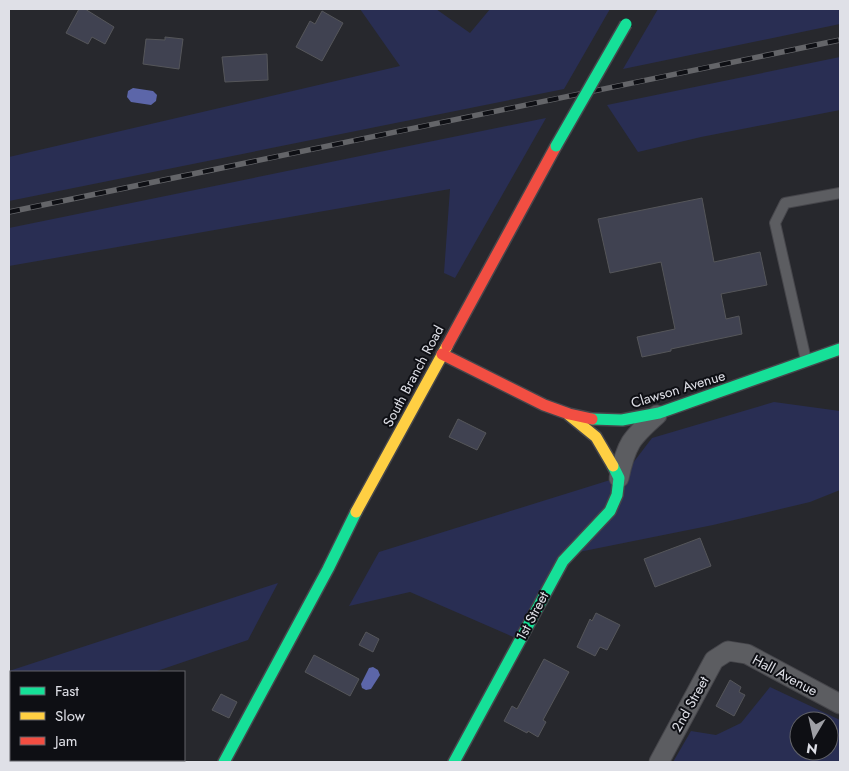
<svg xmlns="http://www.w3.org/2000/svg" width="849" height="771" viewBox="0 0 849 771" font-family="Jost,sans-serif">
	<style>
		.green { fill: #292e53; fill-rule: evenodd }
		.water { fill: #5c66a9 }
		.building { fill: #404251; stroke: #55565a }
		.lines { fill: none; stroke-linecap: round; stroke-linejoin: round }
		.lane-casing { stroke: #46464b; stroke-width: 12 }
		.street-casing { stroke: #46464b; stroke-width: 21 }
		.fast-casing { stroke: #46464b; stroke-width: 14 }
		.slow-casing { stroke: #46464b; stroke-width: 14 }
		.jam-casing { stroke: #46464b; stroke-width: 14 }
		.lane { stroke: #5c5d61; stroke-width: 10 }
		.street { stroke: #5c5d61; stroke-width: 19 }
		.fast { stroke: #16e098; stroke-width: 11 }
		.slow { stroke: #ffcf43; stroke-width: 11 }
		.jam { stroke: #f24e42; stroke-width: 11 }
		.rail-casing { stroke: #646569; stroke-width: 5.5 }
		.rail { stroke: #0e0f14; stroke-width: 4; stroke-dasharray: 11; stroke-linecap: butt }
		.fast-bridge-casing { stroke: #46464b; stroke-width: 14; stroke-linecap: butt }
		.fast-bridge { stroke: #16e098; stroke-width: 11 }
		.labels { text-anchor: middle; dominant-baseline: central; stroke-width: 4; stroke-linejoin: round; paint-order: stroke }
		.street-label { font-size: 14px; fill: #dfe0e7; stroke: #0e0f14 }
	</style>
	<rect width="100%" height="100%" fill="#27282d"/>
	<g class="green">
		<polygon points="360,9 436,9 470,33 490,9 610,9 564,89 9,201 9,157 400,66"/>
		<polygon points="658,9 840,9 840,24 623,69"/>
		<polygon points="840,57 840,110 701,137 638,152 607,105"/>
		<polygon points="546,118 455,278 444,273 450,189 9,266 9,228"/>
		<polygon points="774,402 840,411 840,490 810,502 713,525 564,555 518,639 410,592 349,606 379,552 623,476 652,438"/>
		<polygon points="278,583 248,640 154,672 11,672 11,721 9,722 9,671"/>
		<path d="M770,687L840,720V762H673L691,731L716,735L741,723ZM799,721H829V751H799Z"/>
	</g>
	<g class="water">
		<polygon points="133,88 153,91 157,95 156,101 151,105 131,102 127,97 128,91"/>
		<polygon points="373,667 378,670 380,675 371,689 366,690 362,688 361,684 369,668"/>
	</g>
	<g class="building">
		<polygon points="79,9 85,9 114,27 105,44 92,37 88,44 66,33"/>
		<polygon points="322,11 343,23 322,61 296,47 310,21 315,24"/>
		<polygon points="165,37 183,39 179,69 143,64 146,39 165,40"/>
		<polygon points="267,54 268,80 225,82 222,57"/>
		<polygon points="702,198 714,262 760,252 767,285 721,294 726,319 739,316 742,334 671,349 671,351 642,357 637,337 675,329 661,262 610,273 598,219"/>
		<polygon points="458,419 486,433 477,450 449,437"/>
		<polygon points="700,538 711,566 655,587 644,559"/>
		<polygon points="596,613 620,625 607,650 600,647 595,656 577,647 590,619 592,621"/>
		<polygon points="366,632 379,639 373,652 359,645"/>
		<polygon points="314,655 359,679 350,696 305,672"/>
		<polygon points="544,659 569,672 543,720 546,722 538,737 528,731 527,733 504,721 512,706 517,709"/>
		<polygon points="730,680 741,687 739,692 745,695 734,716 716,706"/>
		<polygon points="221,694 237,702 229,718 212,710"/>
	</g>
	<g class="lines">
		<g class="lane-casing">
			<polyline id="lane" points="806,360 775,223 785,203 840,193"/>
		</g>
		<g class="street-casing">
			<g id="street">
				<path d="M619,478C626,444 631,438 657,415"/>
				<polyline points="659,762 714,660 728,651 747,654 840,704"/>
			</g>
		</g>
		<g class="fast-casing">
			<g id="fast">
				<polyline points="592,419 622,420 659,413 840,349"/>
				<polyline points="224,762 328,569 356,512"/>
				<polyline points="454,762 563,561 610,511 617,495 619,478 613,466"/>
			</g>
		</g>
		<g class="slow-casing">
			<g id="slow">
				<polyline points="569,415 596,437 613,466"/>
				<polyline points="356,512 447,346"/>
			</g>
		</g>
		<g class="jam-casing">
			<g id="jam">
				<polyline points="447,346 556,146"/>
				<polyline points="442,354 544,405 569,414 592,419"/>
			</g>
		</g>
		<use href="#lane" class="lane"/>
		<use href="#street" class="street"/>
		<use href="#fast" class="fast"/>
		<use href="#slow" class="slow"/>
		<use href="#jam" class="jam"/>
		<g class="rail-casing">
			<polyline id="rail" points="9,212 840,40"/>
		</g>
		<use href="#rail" class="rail"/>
		<g class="fast-bridge-casing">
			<polyline id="fast-bridge" points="556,146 626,24"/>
		</g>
		<use href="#fast-bridge" class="fast-bridge"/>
	</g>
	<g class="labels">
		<g class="street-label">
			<text transform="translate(413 376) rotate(-62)">South Branch Road</text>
			<text transform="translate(678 389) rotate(-17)">Clawson Avenue</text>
			<text transform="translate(532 616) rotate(-62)">1st Street</text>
			<text transform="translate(785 675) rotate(28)">Hall Avenue</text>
			<text transform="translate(690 704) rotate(-61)">2nd Street</text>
		</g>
	</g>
	<rect width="849" height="771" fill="none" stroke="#dfe0e7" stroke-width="20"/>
	<rect x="10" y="671" width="175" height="90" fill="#0e0f14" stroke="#626368"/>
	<rect x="20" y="687" width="25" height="8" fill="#16e098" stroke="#626368"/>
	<text x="55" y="696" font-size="15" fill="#dfe0e7">Fast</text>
	<rect x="20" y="712" width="25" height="8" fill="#ffcf43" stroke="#626368"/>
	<text x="55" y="721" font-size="15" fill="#dfe0e7">Slow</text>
	<rect x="20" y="737" width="25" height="8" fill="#f24e42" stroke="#626368"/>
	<text x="55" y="746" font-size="15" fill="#dfe0e7">Jam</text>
	<g transform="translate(814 736) rotate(189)"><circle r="24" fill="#0e0f14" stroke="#626368"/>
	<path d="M0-4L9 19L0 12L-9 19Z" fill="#9fa0a6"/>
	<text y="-8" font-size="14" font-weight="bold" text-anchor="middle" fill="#dfe0e7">N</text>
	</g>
</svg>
